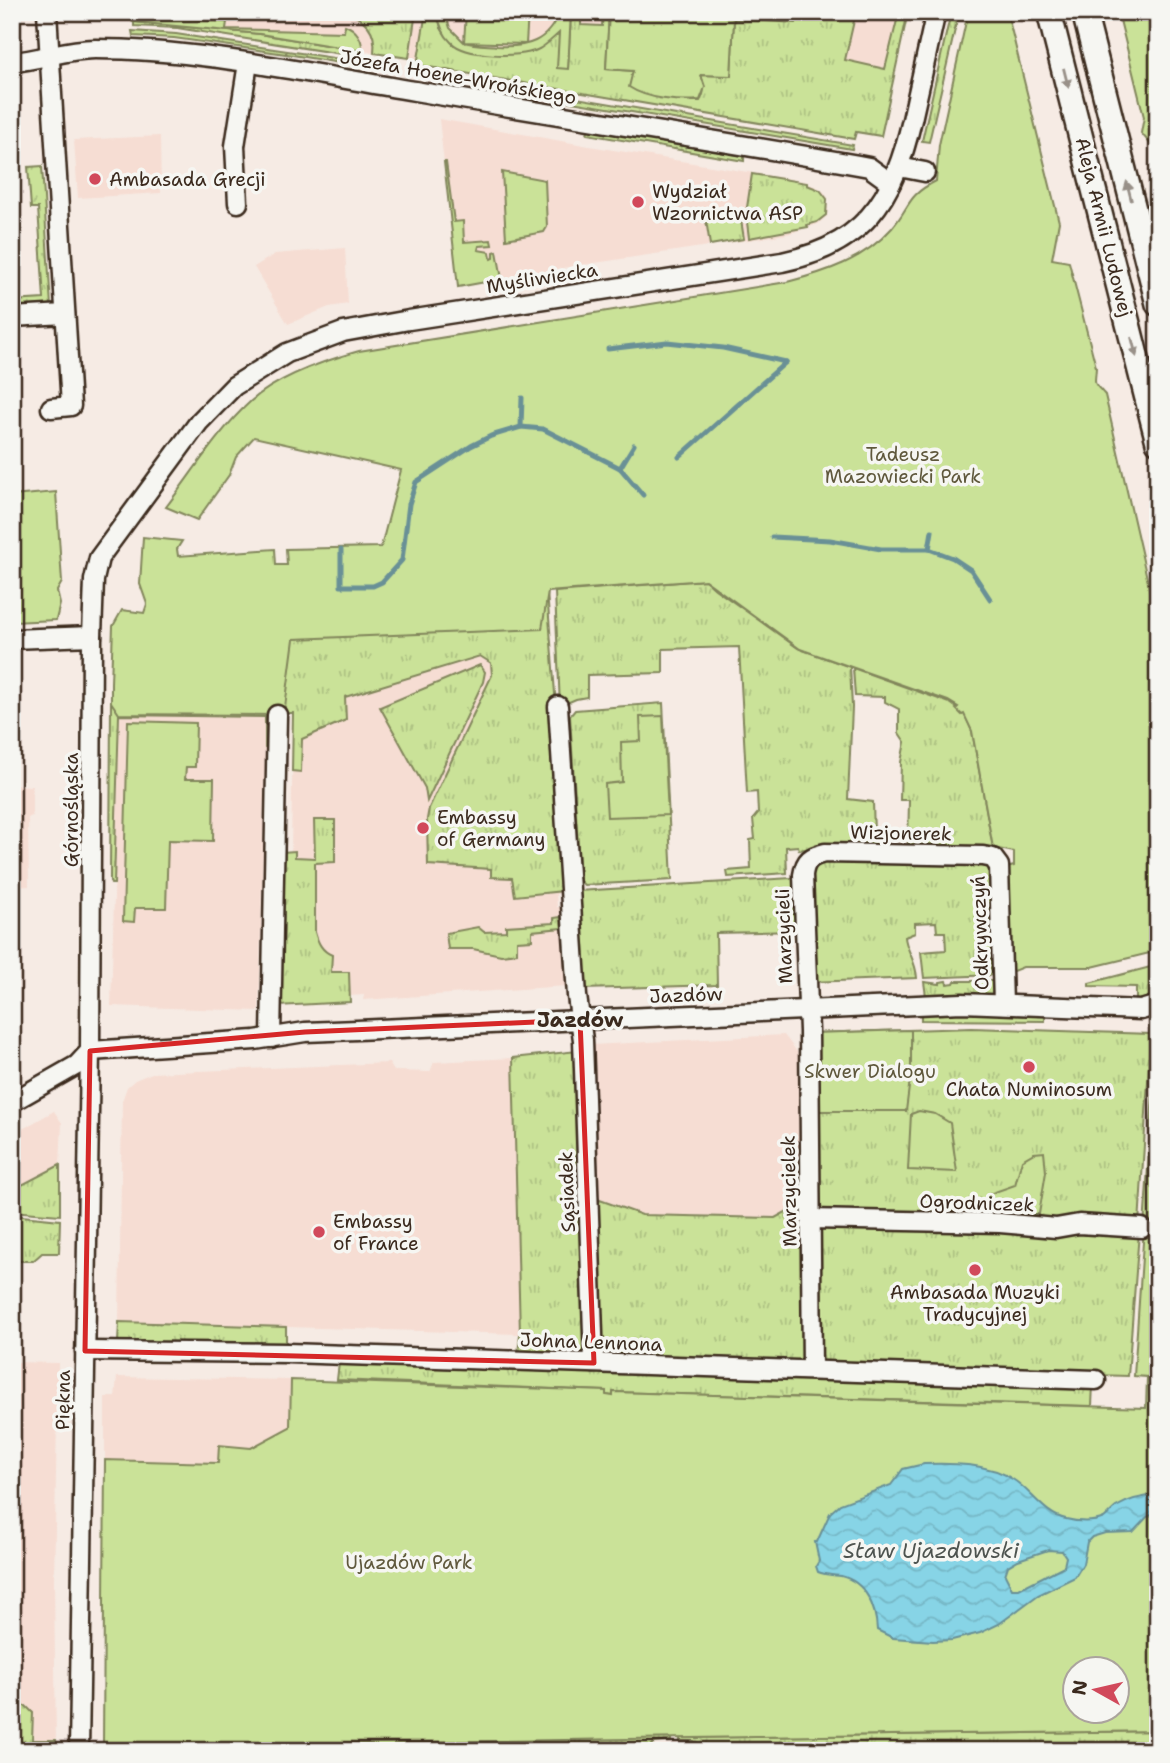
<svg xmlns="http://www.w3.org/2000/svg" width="1170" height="1763" viewBox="0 0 1170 1763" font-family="'Shantell Sans',sans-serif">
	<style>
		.built { fill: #f6ddd3 }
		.grass { fill: url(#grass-tufts); stroke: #82865b; stroke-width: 2 }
		.green { fill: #cae298; stroke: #82865b; stroke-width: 2; fill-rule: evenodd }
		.water { fill: url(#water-waves); stroke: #699096; stroke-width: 2; fill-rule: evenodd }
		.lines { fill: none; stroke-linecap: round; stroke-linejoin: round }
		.stream { stroke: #699096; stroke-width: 5 }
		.minor-casing { stroke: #3b2a1e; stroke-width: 23 }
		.major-casing { stroke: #3b2a1e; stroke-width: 28 }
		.minor { stroke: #f6f6f2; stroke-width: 18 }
		.major { stroke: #f6f6f2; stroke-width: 23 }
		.oneway { fill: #989088 }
		.marked { fill: none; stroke: #d62828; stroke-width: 5; stroke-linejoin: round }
		.poi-dot { fill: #d1495b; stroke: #f6f6f2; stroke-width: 2.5 }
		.labels { text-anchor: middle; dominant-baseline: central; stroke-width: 7; stroke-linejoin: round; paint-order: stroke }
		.street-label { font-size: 19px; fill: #3b2a1e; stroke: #f6f6f2 }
		.poi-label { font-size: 19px; fill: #3b2a1e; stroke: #f6f6f2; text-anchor: start }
		.park-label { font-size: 19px; fill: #5f583c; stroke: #f6f6f2 }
		.neighbourhood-label { font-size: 21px; font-weight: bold; fill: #3b2a1e; stroke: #f6f6f2 }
		.water-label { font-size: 21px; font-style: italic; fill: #4e5450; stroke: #f6f6f2 }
	</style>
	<defs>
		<pattern id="grass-tufts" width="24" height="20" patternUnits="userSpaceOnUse" patternTransform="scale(1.75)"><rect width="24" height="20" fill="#cae298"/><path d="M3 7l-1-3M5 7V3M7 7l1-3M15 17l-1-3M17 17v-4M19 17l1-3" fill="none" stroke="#aec283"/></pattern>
		<pattern id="water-waves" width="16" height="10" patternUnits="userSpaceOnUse" patternTransform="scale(1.75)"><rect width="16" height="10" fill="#87d4e6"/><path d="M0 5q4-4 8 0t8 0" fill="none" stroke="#75b6c5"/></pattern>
	</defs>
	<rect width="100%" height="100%" fill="#f6ebe4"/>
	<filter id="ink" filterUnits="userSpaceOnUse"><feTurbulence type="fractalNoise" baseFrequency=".0143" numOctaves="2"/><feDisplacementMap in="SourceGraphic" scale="14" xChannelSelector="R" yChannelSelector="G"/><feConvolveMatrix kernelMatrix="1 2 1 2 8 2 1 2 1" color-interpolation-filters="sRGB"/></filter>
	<g filter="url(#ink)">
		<g class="built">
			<polygon points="75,12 908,12 881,136 260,34 83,18"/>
			<polygon points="439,119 589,146 809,182 809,184 821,189 825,193 828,198 828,210 827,216 818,224 788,234 568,267 458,287"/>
			<polygon points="160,136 161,193 78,198 74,140"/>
			<polygon points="345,248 348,304 329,307 288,324 254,267 275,254"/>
			<polygon points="542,629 559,893 556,894 557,907 560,907 566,986 363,1000 364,995 289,1000 294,639"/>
			<polygon points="119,714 266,717 259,1011 111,1006"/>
			<polygon points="12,785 32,786 32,816 28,818 29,886 12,887"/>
			<polygon points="784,1035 802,1058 804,1202 775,1218 642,1215 597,1199 591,1045"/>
			<polygon points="513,1058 520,1334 119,1322 122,1101 127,1087 135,1080 152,1073 389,1063 394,1071 430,1072 434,1062"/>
			<polygon points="54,1111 62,1123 60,1165 19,1189 19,1187 12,1190 12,1135"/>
			<polygon points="12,1362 58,1363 54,1582 56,1746 52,1751 12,1751"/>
			<polygon points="117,1377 291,1380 290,1427 250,1448 219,1445 218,1463 105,1460 105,1397 115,1397"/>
		</g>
		<g class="grass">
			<path d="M345,12H416L409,58L374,53C377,29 364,18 345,12Z"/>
			<path d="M426,12H437L441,28L454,45L539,49L559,32L568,69L571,12H581V25L602,26L603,12H609L606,69L634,71L631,75L692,101H700C706,91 704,85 701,75L731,76L734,19L796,23L797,12H856L845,60L885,69L899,12H908L881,136L856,132L854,139L417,65Z"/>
			<polygon points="951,12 959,12 929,142 922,141"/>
			<polygon points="134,22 260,34 362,51 361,57 177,28 134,26"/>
			<polygon points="132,31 176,34 360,62 357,66 287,54 286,52 286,54 174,38 133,36"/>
			<polygon points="418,71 853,145 852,149 417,76"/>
			<polygon points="592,129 744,156 744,161 587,134 588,130"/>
			<polygon points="42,166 51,306 12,308 12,301 44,299 38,208 31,208 28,167"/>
			<polygon points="752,174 807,183 807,185 820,190 827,199 826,215 817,222 807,225 808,227 749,238 746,214"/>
			<polygon points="706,220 741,220 744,239 710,245"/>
			<polygon points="705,580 715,589 798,648 850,667 852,707 848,799 873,802 874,834 883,841 883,845 828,845 799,850 798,846 786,847 787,873 728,877 727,871 751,869 750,840 755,839 753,819 758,813 757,792 747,793 739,647 663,649 663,673 587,675 587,697 576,699 560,706 555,592"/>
			<polygon points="547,592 556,706 563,891 515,896 512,878 491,877 491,869 428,865 427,819 429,808 492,675 491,663 480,656 345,697 346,720 302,739 301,772 292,771 293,713 284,713 285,626"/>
			<polygon points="268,659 269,749 265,748 265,717 119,715 114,884 111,884 110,881 111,702 116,697"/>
			<polygon points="480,665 485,672 483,682 427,801 425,788 380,707"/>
			<polygon points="853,668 950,703 964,713 972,731 993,848 908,846 909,800 900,800 901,762 905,742 899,733 899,709 885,702 885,697 855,696"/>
			<polygon points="663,703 672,880 584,885 580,881 570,716 575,710"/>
			<path d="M314,820H335V862L315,863V932C318,943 322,951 332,955L331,972H349L350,1002L278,1006L282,852L295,851V857L315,858Z"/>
			<path d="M822,862L988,866L994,874L989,875L993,975L924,978L921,952L946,950L945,932H937L936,922L915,923V933L905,937C906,950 916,960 917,978L810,982L808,875L813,865Z"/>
			<polygon points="792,878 799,880 800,931 716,933 717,985 584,989 578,891"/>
			<polygon points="561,917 562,928 532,931 532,940 517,941 517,953 501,955 473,949 448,949 446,933 478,927 484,932 506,931 506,926 554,923 554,918"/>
			<polygon points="1158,965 1158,991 1153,996 1136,1001 1136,987 1089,986 1089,983"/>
			<polygon points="946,981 947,984 954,983 955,981 993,981 994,994 926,996 924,982 940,984 940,982"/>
			<polygon points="965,1012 1045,1015 1045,1021 921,1020 921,1013"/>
			<polygon points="972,1028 1151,1034 1139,1224 1056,1224 817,1215 812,1033"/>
			<polygon points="577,1051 587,1354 518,1354 520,1334 513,1058"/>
			<polygon points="60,1165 60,1215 12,1211 12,1190"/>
			<polygon points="597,1199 642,1215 775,1218 804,1202 805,1361 599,1355"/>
			<polygon points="12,1215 60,1220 59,1253 42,1253 33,1261 12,1261"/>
			<polygon points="816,1226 1139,1232 1128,1376 830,1367 819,1361"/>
			<polygon points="119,1322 286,1327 286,1345 118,1343"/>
			<polygon points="339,1363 1093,1384 1092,1406 614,1392 613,1396 606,1395 606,1391 337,1380"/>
			<polygon points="12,1706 26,1706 33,1713 32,1740 56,1740 56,1746 52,1751 12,1751"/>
			<polygon points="1158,1731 1158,1743 705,1750 694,1741 680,1741 680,1738"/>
			<polygon points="671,1738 671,1741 654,1743 647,1751 168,1751 167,1746"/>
		</g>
		<g class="green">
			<path d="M437,12H445L450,28L464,42L466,12H528L526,44L464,42C474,45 486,45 497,46C527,48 548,42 559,12H571L568,69L557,68L559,33C552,39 546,46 537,50C519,58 465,57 451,42C442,34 439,23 437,12Z"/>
			<path d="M609,12H710L734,19L731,76L701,75L705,87L700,100C679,102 647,99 629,87L633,71L606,69Z"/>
			<path d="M968,12H1007L1059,222L1052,259L1069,262L1096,367C1095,387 1092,380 1105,395L1158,626V951L1092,967H1023L1008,973L1007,868L1014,866V852L993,848L972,731L964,714L962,715L956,709L958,707L948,701L800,649L705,580L548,592L542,629L294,639L284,715L119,714L111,702V683L113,626L122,610L144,613L147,604L140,584L143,537L182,541L177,549L178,556L275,549L276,565H287L286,549L381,547L401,470L254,437L236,457L229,475L197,520L166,507C193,472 218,431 251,401C279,376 323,361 359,351L787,282C826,272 864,260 892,228C911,206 906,196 936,181L939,145Z"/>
			<polygon points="1118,12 1158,12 1158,153 1141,133 1144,117"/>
			<path d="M146,15L227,22L226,29L344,32L345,25C356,29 363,39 362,51L260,34L134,22Z"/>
			<polygon points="444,162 446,162 454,222 463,221 464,242 491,240 492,245 479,246 478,250 490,252 491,259 494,258 494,252 497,251 502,279 458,287"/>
			<polygon points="502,172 545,180 547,227 544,232 506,239"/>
			<polygon points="56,492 62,582 57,591 60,604 56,620 12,622 12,496"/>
			<polygon points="663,716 668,815 607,817 605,784 622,782 621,742 641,741 640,717"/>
			<polygon points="128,721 196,723 195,767 186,767 185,779 214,779 213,841 168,840 166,908 135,908 134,922 123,921"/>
			<polygon points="911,1030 911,1071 906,1111 813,1111 812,1033"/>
			<path d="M1157,1034L1158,1731L167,1746H105L103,1744L105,1460L218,1463L219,1445L251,1448L290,1427L291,1380L606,1391V1395L613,1396V1392L1146,1408L1147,1377L1134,1376ZM1076,1668H1118V1710H1076Z"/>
			<polygon points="919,1111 935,1114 950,1123 957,1172 908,1170 911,1114"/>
			<polygon points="1044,1152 1046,1172 1039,1214 1000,1214 989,1194 1015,1185 1022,1160 1034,1153"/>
		</g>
		<path class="water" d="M924,1464C952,1463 990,1463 1014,1480C1031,1491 1045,1515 1066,1519C1077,1522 1093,1523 1104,1518C1108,1515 1112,1510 1116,1507C1129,1499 1143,1496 1158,1495V1512L1147,1517L1133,1532L1105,1533L1092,1537L1087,1542L1083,1564L1075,1577L1038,1595L999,1624L980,1633L952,1640L933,1641L893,1638L877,1630C876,1607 866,1582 841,1576C833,1575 825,1575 818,1572L816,1566L819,1561L815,1542H817L830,1513L840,1504L891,1485L903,1469ZM1048,1550L1062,1551L1066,1557L1064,1566L1019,1589H1012L1005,1575L1008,1566L1018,1560Z"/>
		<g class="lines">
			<g class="stream">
				<polyline points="608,349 667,342 723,348 786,362"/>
				<polyline points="522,398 521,427 543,429 620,468 643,495"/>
				<polyline points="679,457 786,362"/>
				<polyline points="620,468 634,445"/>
				<polyline points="772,537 830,540 881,549 929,549 953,558 971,570 990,599"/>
				<polyline points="929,549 932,531"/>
				<polyline points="341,550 341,586 373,586 382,582 402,560 409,504 416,482 471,446 491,436 521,427"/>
			</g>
			<g class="minor-casing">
				<g id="minor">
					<polyline points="47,12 71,406 51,408"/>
					<path d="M12,62C42,60 64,49 95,49C203,49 310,74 415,91C566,117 718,140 869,167L891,183"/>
					<polyline points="899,167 925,172"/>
					<polyline points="238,203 235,146 248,63"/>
					<polyline points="12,317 65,314"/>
					<polyline points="12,639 92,636"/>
					<polyline points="558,706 577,996 583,1040 594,1363"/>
					<polyline points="271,1038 277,715"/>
					<polyline points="90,1051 255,1040 305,1032 357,1030 962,1003 1141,1010 1158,1005"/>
					<polyline points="12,1102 77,1065 90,1051"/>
					<polyline points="810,1219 1000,1223 1056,1228 1079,1224 1142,1228"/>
					<polyline points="85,1351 288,1353 1096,1380"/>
					<path d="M812,1370L809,1031L803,875C805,860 811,856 825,853L983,856L993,858L999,866L1003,1004"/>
					<path d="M79,1751L90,1051L92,636L94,580L99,558L199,422L234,386L287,353L343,332L409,320L782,262C875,243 898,187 916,102C923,72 929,42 936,12"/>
				</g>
			</g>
			<g class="major-casing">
				<g id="major">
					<polyline points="1049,12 1158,442"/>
					<polyline points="1084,12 1158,304"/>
				</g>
			</g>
			<use href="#minor" class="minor"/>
			<use href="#major" class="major"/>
		</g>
		<defs><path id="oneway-solid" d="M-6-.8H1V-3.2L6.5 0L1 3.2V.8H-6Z" transform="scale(1.75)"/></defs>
		<g class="oneway">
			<use href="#oneway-solid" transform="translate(1066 78) rotate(76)"/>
			<use href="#oneway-solid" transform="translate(1129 191) rotate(-104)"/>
			<use href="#oneway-solid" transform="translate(1134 347) rotate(76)"/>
		</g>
	</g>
	<path class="marked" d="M580,1020L594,1363L85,1351L90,1051L305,1032Z"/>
	<g class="poi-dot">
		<circle cx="95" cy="179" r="7"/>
		<circle cx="638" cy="202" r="7"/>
		<circle cx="423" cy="828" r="7"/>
		<circle cx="1029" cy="1067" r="7"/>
		<circle cx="319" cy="1232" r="7"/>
		<circle cx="975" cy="1270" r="7"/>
	</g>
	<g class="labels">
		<g class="street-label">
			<text transform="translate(458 77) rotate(10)">Józefa Hoene-Wrońskiego</text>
			<text transform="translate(1104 227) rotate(76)">Aleja Armii Ludowej</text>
			<text transform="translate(542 278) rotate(-9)">Myśliwiecka</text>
			<text transform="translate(71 810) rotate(-90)">Górnośląska</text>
			<text transform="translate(901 833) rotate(1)">Wizjonerek</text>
			<text transform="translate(980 933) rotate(-92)">Odkrywczyń</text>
			<text transform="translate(784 936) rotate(-92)">Marzycieli</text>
			<text transform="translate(686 995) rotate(-2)">Jazdów</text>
			<text transform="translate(789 1191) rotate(-91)">Marzycielek</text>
			<text transform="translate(567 1192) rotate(-92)">Sąsiadek</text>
			<text transform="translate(977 1203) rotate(2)">Ogrodniczek</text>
			<text transform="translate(591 1342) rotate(2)">Johna Lennona</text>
			<text transform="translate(63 1400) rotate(-89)">Piękna</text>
		</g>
		<g class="poi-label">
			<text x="109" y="179">Ambasada Grecji</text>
			<text x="652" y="191">Wydział<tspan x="652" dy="22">Wzornictwa ASP</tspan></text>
			<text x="437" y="817">Embassy<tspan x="437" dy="22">of Germany</tspan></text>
			<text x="1029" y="1089" text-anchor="middle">Chata Numinosum</text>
			<text x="333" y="1221">Embassy<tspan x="333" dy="22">of France</tspan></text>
			<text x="975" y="1292" text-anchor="middle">Ambasada Muzyki<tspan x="975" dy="22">Tradycyjnej</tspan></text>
		</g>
		<g class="park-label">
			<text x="903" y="454">Tadeusz<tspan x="903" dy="22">Mazowiecki Park</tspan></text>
			<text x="870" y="1071">Skwer Dialogu</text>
			<text x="409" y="1562">Ujazdów Park</text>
		</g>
		<g class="neighbourhood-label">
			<text x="580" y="1020">Jazdów</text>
		</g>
		<g class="water-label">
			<text x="931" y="1551">Staw Ujazdowski</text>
		</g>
	</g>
	<rect width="1170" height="1763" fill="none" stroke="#f6f6f2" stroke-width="42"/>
	<rect x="21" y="21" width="1128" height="1721" fill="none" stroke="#3b2a1e" stroke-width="2.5" filter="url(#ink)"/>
	<g transform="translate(1096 1690) rotate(278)"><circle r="33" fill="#f6f6f2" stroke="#aba49d" stroke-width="2"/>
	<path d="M0-5L12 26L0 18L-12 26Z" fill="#d1495b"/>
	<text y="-10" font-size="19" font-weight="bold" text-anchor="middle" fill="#3b2a1e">N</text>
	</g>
</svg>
